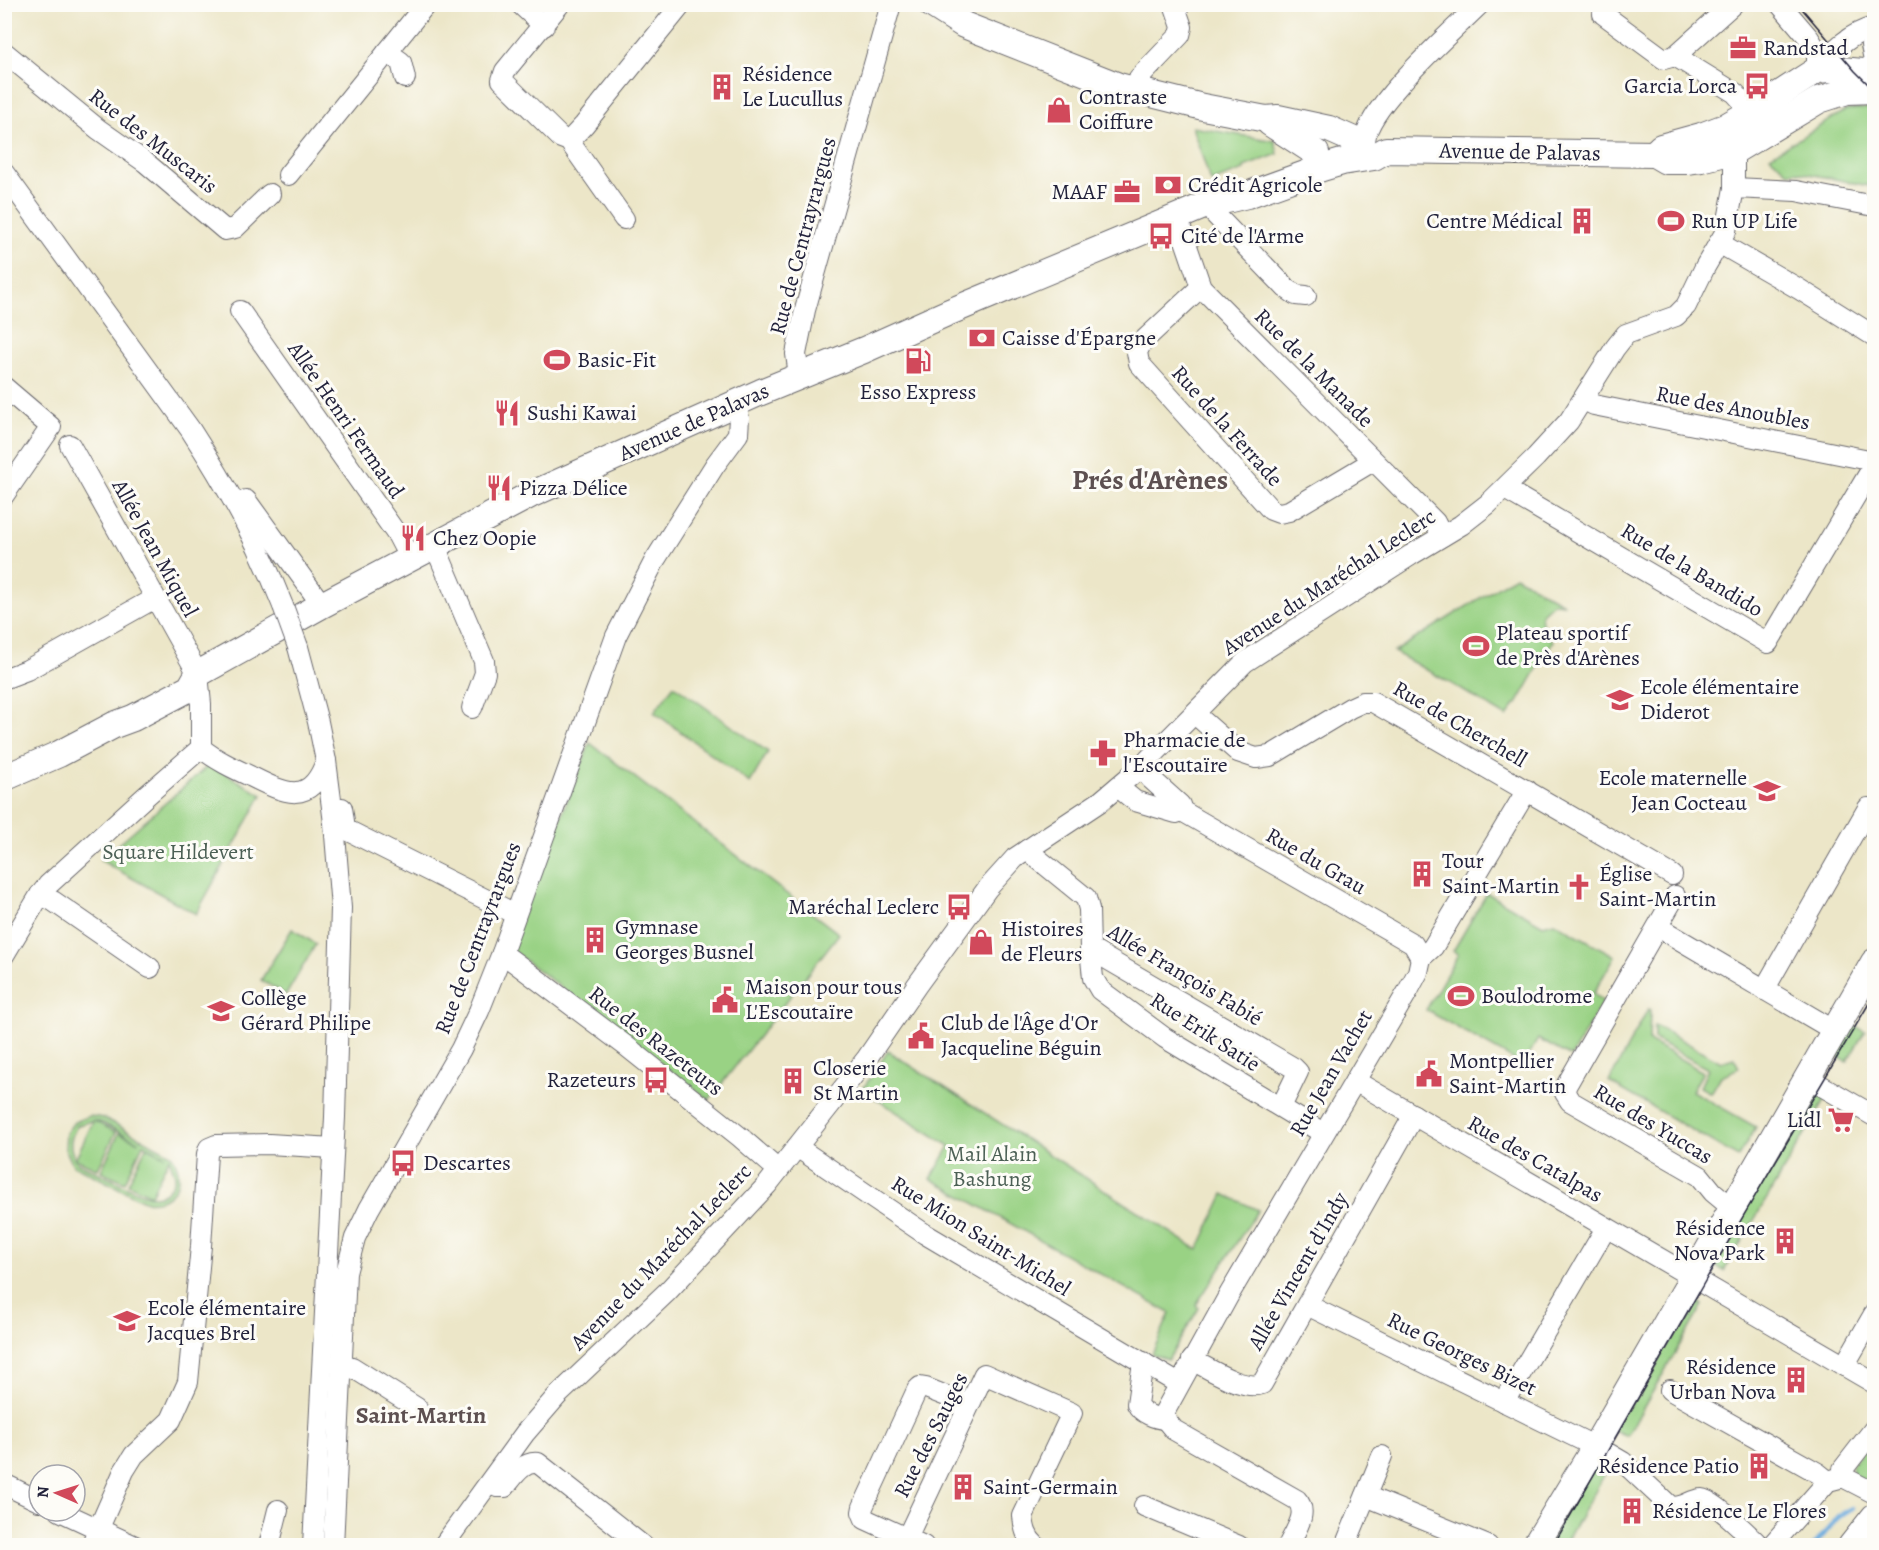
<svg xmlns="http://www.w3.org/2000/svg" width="1879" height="1550" viewBox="0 0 1879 1550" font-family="Alegreya,serif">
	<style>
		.green { fill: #99d284; stroke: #5e7a60; stroke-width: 1.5; fill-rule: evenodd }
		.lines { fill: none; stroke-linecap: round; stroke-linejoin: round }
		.stream { stroke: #6aabde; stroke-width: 4.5 }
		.minor-casing { stroke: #69676c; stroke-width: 22 }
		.major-casing { stroke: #69676c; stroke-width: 28 }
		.minor { stroke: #fff; stroke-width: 20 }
		.major { stroke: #fff; stroke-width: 26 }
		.tram { stroke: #22223b; stroke-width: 1.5 }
		.minor-bridge-casing { stroke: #69676c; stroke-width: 22; stroke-linecap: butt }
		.minor-bridge { stroke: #fff; stroke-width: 20 }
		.labels { text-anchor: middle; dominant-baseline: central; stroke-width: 6; stroke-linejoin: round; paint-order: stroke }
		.poi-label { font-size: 22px; fill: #22223b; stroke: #fdfcf7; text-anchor: start }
		.street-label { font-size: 22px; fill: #22223b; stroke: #fdfcf7 }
		.park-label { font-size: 22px; fill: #4c6055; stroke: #fdfcf7 }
		.neighbourhood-label { font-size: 24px; font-weight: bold; fill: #5d5051; stroke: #fdfcf7 }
		.district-label { font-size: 28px; font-weight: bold; fill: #5d5051; stroke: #fdfcf7 }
	</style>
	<rect width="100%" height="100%" fill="#fdfcf7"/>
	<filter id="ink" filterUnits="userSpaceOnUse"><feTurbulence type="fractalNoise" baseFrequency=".0167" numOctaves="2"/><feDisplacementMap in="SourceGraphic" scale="12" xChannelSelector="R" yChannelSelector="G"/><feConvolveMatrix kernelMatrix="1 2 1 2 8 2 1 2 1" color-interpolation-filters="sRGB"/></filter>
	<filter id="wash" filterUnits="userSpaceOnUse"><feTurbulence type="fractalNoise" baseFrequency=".008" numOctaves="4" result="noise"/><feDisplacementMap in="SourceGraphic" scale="24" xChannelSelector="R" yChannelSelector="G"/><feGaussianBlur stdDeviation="1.35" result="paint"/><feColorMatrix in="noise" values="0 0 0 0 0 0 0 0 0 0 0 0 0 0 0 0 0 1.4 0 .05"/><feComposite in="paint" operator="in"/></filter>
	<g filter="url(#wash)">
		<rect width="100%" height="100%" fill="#ece6c8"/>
		<g class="green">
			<polygon points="1870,108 1874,110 1874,187 1795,171 1789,173 1770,156 1846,110"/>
			<polygon points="1192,127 1275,141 1278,154 1244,167 1244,170 1211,182"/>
			<path d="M1515,576L1565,604L1553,603L1541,614C1542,626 1543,633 1553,641L1517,704H1515L1507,717L1452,684L1394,652Z"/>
			<polygon points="674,685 768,752 750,783 654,712"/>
			<polygon points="590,743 839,934 709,1100 509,948"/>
			<polygon points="210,764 262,795 196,914 100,860"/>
			<polygon points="1487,893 1543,925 1554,922 1615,956 1593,994 1603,1001 1571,1057 1538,1039 1523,1065 1426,1010 1458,954 1453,951"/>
			<polygon points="292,929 316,944 286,995 261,980"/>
			<polygon points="1648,1009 1650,1010 1649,1041 1703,1072 1692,1091 1756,1127 1738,1157 1609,1082"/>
			<polygon points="1654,1025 1721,1062 1734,1058 1739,1068 1721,1076 1711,1093 1700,1087 1708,1069 1654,1039"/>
			<polygon points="1853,1025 1865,1031 1847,1062 1835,1055"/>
			<polygon points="888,1051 1198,1250 1224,1194 1258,1210 1196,1305 1199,1308 1168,1360 1152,1354 1170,1313 931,1179 950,1146 862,1090"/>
			<polygon points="1810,1088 1826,1098 1724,1271 1710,1262"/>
			<path d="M89,1116L104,1118L171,1154C188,1179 174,1205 144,1201L73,1165L65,1149L66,1133L74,1122ZM93,1121V1122L75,1159C68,1146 70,1137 78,1125ZM94,1121L103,1123L139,1142L119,1133L101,1171L125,1182L143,1144L165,1156L146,1147L128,1184L151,1195L169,1158L175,1175C167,1210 138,1193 117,1182C104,1176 91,1169 78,1163L76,1159L98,1169L116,1132Z"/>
			<polygon points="1689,1297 1703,1305 1627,1436 1613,1429"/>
			<polygon points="1874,1438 1874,1487 1853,1476 1852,1464"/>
			<polygon points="1597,1455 1611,1463 1564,1545 1545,1546"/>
		</g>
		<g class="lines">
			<polyline class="stream" points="1814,1546 1840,1515 1852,1508"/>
		</g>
	</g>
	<g filter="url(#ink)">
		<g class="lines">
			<g class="minor-casing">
				<g id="minor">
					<polyline points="520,4 544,26"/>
					<polyline points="560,4 505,71 502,80 561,138 569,141 624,219"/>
					<polyline points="1780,4 1809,38 1817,51 1817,70"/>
					<polyline points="1603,14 1664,59 1675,56 1735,93 1744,103"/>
					<polyline points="1874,30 1871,45 1874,60"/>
					<polyline points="4,52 98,129 145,162 225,230 235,228 270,194"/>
					<polyline points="387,52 401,62 405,78"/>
					<polyline points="1675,56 1733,4"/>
					<path d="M1817,70C1832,51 1850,33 1874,27"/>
					<polyline points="1135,91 1139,78 1180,35 1182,27 1174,4"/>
					<polyline points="569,141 584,125 682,4"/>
					<path d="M1365,141C1367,106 1453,31 1480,4"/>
					<path d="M4,173L190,429C228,488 257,540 283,606"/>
					<polyline points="288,175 426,4"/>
					<polyline points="1734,188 1796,191 1874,206"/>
					<polyline points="1206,205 1286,288 1296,295 1306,296"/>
					<polyline points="1177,217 1201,287 1435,522 1442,536"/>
					<polyline points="1719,243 1799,289 1874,336"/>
					<polyline points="1201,287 1142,342 1137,352 1139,363 1271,510 1279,513 1289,511 1373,461"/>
					<polyline points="240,311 398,536 410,559"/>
					<polyline points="799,376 796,354 805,310 891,4"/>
					<polyline points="4,387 51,427 4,495"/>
					<polyline points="1584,400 1594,405 1874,461"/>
					<polyline points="70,445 198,674 201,704 201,748"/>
					<polyline points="1505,489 1768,643 1874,465"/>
					<polyline points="246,500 322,605"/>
					<polyline points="435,546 484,661 485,673 472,708"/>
					<polyline points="298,647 318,722 326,761 334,823 341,908 335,1117 313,1546"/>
					<polyline points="6,678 27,670 155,598"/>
					<polyline points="1195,714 1238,752 1256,758 1270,756 1350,708 1363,702 1373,702 1672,875"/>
					<path d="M201,748C216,760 233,768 250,776C284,793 310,807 326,761"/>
					<polyline points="1141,767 1150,778 1180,805 1182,811 1413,944 1421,958"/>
					<polyline points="1118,787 1135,801 1176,813 1182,811"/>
					<polyline points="342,808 345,828 349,831 515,914"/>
					<polyline points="1027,850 1086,898 1089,909 1090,949 1294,1068 1298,1072 1281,1107"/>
					<polyline points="40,895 53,901 150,968"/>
					<polyline points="1675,896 1566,1086 1565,1093 1570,1101 1700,1176 1713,1192 1725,1202"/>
					<polyline points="1658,927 1835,1031"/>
					<polyline points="1090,949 1093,978 1100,990 1165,1038 1323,1133"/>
					<polyline points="502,953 626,1046 740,1137 778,1170"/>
					<polyline points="4,955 40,895 48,885 146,796 201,748"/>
					<polyline points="1764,990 1868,808"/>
					<polyline points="1808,1078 1874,1116"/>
					<polyline points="1355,1081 1874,1383"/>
					<polyline points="797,1147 925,1234 1179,1384"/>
					<path d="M1307,1305L1606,1452L1623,1462L1670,1506C1682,1510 1690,1499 1702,1499C1712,1499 1750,1536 1760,1546"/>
					<path d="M1192,1360C1210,1369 1243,1391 1262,1384L1414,1115"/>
					<path d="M1143,1362L1137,1404C1141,1413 1156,1419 1165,1419"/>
					<polyline points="342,1364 352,1367 417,1408"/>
					<polyline points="1844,1366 1874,1314"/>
					<polyline points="1670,1390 1818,1473 1828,1481"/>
					<polyline points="1504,1402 1606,1228"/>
					<polyline points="1843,1477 1843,1469 1874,1429"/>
					<path d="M490,1483L497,1487H505C514,1476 523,1461 538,1463L643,1546"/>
					<polyline points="4,1484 39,1501"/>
					<polyline points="1366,1496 1488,1546"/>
					<polyline points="1144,1506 1239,1546"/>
					<polyline points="60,1511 135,1546"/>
					<polyline points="91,1546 124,1471 134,1455 171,1420 188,1382 201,1246 207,1154 209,1148 216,1145 269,1144 333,1148"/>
					<polyline points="269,1546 278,1510"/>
					<polyline points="333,1546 346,1273 355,1238 369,1209 461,1049 479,1011 502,953 616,636 655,560 715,465 738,434 739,418 735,404"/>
					<polyline points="443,1546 525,1433 557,1396 667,1292 767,1185 867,1058 917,985 987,889 1015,858 1101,801 1141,767 1245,662 1411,555 1461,525 1488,504 1536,457 1569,421 1615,348 1626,334 1676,316 1686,306 1705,267 1726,231 1734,188 1734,151"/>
					<path d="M903,1546L984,1374L1072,1413L1023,1516C1024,1527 1026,1538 1036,1546"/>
					<polyline points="924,1546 865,1519 862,1512 863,1507 917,1390 920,1387 926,1388 969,1405"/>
					<path d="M1288,1546C1295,1531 1309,1513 1297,1500L1174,1430L1165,1419V1411L1230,1293L1408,991L1418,972L1421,958L1433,947L1527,790"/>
					<polyline points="1345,1546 1382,1456"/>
					<polyline points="1771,1546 1828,1481 1843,1477 1874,1493"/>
				</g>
			</g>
			<g class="major-casing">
				<g id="major">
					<polyline points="931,4 964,25 1119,86 1203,107 1266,119 1278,118 1329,129 1356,141"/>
					<polyline points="1270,123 1316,153"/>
					<polyline points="1654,154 1661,147 1701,136 1725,127 1769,101 1817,70 1830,69 1874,73"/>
					<polyline points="4,778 59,754 114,725 133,718 190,688 198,674 322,605 530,495 761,392 864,350 947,313 1206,205 1247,195 1322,168 1342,162 1374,157 1386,150 1654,154 1666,161 1686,161 1701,159 1734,151 1819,100 1847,91 1874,90"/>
					<polyline points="1535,1546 1595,1447 1874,962"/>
					<polyline points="1851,1546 1874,1517"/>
				</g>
			</g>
			<use href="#minor" class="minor"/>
			<use href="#major" class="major"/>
			<g class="tram">
				<polyline points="1798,4 1855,71 1874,90"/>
				<polyline points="1553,1546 1712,1269 1874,995"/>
			</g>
			<g class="minor-bridge-casing">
				<polyline id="minor-bridge" points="283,606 298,647"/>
			</g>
			<use href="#minor-bridge" class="minor-bridge"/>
		</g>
	</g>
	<defs>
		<g id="office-bare" transform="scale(2.07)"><path d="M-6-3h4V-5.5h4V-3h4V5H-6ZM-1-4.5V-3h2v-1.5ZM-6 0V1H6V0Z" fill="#d1495b" stroke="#fdfcf7" stroke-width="2.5" paint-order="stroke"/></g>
		<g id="bus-bare" transform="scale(2.07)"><path d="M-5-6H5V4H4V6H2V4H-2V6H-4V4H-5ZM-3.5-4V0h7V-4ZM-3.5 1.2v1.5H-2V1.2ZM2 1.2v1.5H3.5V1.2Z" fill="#d1495b" stroke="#fdfcf7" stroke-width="2.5" paint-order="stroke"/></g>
		<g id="building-bare" transform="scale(2.07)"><path d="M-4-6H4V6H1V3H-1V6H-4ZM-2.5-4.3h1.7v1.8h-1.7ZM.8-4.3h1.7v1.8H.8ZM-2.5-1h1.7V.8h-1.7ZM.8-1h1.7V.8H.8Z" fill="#d1495b" stroke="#fdfcf7" stroke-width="2.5" paint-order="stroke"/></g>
		<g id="shop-bare" transform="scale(2.07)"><path d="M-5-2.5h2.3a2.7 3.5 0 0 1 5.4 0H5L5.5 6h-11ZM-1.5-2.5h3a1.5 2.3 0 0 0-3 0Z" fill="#d1495b" stroke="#fdfcf7" stroke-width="2.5" paint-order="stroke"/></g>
		<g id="bank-bare" transform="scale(2.07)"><path d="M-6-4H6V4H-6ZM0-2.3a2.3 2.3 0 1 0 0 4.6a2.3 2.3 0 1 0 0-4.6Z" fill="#d1495b" stroke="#fdfcf7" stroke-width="2.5" paint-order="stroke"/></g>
		<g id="stadium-bare" transform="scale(2.07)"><path d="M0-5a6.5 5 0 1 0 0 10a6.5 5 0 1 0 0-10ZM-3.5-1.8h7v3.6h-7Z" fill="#d1495b" stroke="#fdfcf7" stroke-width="2.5" paint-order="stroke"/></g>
		<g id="fuel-bare" transform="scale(2.07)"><path d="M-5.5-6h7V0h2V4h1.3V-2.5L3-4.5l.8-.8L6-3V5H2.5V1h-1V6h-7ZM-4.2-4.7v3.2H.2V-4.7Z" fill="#d1495b" stroke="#fdfcf7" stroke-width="2.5" paint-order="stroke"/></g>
		<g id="restaurant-bare" transform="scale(2.07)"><path d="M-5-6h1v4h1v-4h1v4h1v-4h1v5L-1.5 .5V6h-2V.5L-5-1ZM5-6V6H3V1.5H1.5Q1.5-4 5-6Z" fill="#d1495b" stroke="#fdfcf7" stroke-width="2.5" paint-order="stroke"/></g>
		<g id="school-bare" transform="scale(2.07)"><path d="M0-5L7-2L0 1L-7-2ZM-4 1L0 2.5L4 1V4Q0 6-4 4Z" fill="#d1495b" stroke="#fdfcf7" stroke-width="2.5" paint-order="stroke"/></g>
		<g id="pharmacy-bare" transform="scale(2.07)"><path d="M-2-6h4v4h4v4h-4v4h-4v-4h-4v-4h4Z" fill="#d1495b" stroke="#fdfcf7" stroke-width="2.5" paint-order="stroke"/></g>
		<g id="church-bare" transform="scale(2.07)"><path d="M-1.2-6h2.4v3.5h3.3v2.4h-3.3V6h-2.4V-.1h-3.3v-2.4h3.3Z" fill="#d1495b" stroke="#fdfcf7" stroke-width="2.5" paint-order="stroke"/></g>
		<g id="civic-bare" transform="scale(2.07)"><path d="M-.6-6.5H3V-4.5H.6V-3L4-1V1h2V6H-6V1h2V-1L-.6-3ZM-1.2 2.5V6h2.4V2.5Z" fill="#d1495b" stroke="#fdfcf7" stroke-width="2.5" paint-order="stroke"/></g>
		<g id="supermarket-bare" transform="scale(2.07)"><path d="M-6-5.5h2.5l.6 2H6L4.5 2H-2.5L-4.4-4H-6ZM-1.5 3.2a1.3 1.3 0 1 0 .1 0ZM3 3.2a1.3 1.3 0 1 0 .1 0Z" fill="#d1495b" stroke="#fdfcf7" stroke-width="2.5" paint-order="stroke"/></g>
	</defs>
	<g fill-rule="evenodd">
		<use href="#office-bare" x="1743" y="48"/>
		<use href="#bus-bare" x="1757" y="86"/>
		<use href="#building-bare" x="722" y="87"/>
		<use href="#shop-bare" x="1059" y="110"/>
		<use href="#bank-bare" x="1168" y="185"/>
		<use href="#office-bare" x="1127" y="192"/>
		<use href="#building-bare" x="1582" y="221"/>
		<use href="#stadium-bare" x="1671" y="221"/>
		<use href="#bus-bare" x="1161" y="236"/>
		<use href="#bank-bare" x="982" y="338"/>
		<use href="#stadium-bare" x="557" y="360"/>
		<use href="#fuel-bare" x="918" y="361"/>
		<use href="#restaurant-bare" x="507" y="413"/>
		<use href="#restaurant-bare" x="499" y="488"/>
		<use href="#restaurant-bare" x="413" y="538"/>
		<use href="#stadium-bare" x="1476" y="646"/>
		<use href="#school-bare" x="1620" y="700"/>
		<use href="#pharmacy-bare" x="1103" y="753"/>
		<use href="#school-bare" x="1767" y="791"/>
		<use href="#building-bare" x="1422" y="874"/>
		<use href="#church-bare" x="1579" y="887"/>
		<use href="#bus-bare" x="959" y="907"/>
		<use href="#building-bare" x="595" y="940"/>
		<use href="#shop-bare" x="981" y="942"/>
		<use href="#stadium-bare" x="1461" y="996"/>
		<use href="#civic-bare" x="725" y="1000"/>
		<use href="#school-bare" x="221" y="1011"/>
		<use href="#civic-bare" x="921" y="1036"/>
		<use href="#civic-bare" x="1429" y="1074"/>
		<use href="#bus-bare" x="656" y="1080"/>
		<use href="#building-bare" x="793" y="1081"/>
		<use href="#supermarket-bare" x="1841" y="1120"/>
		<use href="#bus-bare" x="403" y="1163"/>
		<use href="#building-bare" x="1785" y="1241"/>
		<use href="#school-bare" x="127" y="1321"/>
		<use href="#building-bare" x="1796" y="1380"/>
		<use href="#building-bare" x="1759" y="1466"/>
		<use href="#building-bare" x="963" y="1487"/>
		<use href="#building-bare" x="1632" y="1511"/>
	</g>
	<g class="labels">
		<g class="poi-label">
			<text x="1763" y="48">Randstad</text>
			<text x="742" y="74">Résidence<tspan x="742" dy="25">Le Lucullus</tspan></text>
			<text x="1737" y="86" text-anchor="end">Garcia Lorca</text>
			<text x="1079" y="97">Contraste<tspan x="1079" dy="25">Coiffure</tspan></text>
			<text x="1188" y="185">Crédit Agricole</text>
			<text x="1107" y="192" text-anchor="end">MAAF</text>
			<text x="1562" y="221" text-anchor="end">Centre Médical</text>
			<text x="1691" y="221">Run UP Life</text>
			<text x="1181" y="236">Cité de l'Arme</text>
			<text x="1002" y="338">Caisse d'Épargne</text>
			<text x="577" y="360">Basic-Fit</text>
			<text x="918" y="392" text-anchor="middle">Esso Express</text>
			<text x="527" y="413">Sushi Kawai</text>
			<text x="519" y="488">Pizza Délice</text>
			<text x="433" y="538">Chez Oopie</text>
			<text x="1496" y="633">Plateau sportif<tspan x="1496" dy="25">de Près d'Arènes</tspan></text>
			<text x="1640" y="687">Ecole élémentaire<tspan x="1640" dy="25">Diderot</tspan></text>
			<text x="1123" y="740">Pharmacie de<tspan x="1123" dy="25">l'Escoutaïre</tspan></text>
			<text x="1747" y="778" text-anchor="end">Ecole maternelle<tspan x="1747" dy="25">Jean Cocteau</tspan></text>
			<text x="1442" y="861">Tour<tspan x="1442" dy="25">Saint-Martin</tspan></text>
			<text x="1599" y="874">Église<tspan x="1599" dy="25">Saint-Martin</tspan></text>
			<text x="939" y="907" text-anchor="end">Maréchal Leclerc</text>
			<text x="615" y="927">Gymnase<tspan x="615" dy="25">Georges Busnel</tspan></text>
			<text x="1001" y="929">Histoires<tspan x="1001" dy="25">de Fleurs</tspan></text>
			<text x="745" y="987">Maison pour tous<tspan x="745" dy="25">L'Escoutaïre</tspan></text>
			<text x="1481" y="996">Boulodrome</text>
			<text x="241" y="998">Collège<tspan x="241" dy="25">Gérard Philipe</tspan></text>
			<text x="941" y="1023">Club de l'Âge d'Or<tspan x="941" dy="25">Jacqueline Béguin</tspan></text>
			<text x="1449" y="1061">Montpellier<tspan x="1449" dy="25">Saint-Martin</tspan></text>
			<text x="813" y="1068">Closerie<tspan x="813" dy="25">St Martin</tspan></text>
			<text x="636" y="1080" text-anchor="end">Razeteurs</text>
			<text x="1821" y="1120" text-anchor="end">Lidl</text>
			<text x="423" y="1163">Descartes</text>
			<text x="1765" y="1228" text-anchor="end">Résidence<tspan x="1765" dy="25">Nova Park</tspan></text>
			<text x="147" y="1308">Ecole élémentaire<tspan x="147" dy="25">Jacques Brel</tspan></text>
			<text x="1776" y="1367" text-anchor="end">Résidence<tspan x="1776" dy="25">Urban Nova</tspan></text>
			<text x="1739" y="1466" text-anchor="end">Résidence Patio</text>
			<text x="983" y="1487">Saint-Germain</text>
			<text x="1652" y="1511">Résidence Le Flores</text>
		</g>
		<g class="street-label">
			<text transform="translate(153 141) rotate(38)">Rue des Muscaris</text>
			<text transform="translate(1520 152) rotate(1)">Avenue de Palavas</text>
			<text transform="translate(803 236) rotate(-75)">Rue de Centrayrargues</text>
			<text transform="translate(1314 368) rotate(45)">Rue de la Manade</text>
			<text transform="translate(1733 408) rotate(11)">Rue des Anoubles</text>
			<text transform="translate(346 420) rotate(55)">Allée Henri Fermaud</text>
			<text transform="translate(694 422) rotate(-24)">Avenue de Palavas</text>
			<text transform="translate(1227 426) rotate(48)">Rue de la Ferrade</text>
			<text transform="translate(155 548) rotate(61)">Allée Jean Miquel</text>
			<text transform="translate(1692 570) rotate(31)">Rue de la Bandido</text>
			<text transform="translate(1329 582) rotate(-33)">Avenue du Maréchal Leclerc</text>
			<text transform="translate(1460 724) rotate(30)">Rue de Cherchell</text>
			<text transform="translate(1316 861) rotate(30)">Rue du Grau</text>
			<text transform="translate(478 938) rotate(-69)">Rue de Centrayrargues</text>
			<text transform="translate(1185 975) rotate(31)">Allée François Fabié</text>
			<text transform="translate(1205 1032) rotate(33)">Rue Erik Satie</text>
			<text transform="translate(656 1041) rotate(38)">Rue des Razeteurs</text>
			<text transform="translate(1331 1073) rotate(-60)">Rue Jean Vachet</text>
			<text transform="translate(1653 1124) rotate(31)">Rue des Yuccas</text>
			<text transform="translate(1535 1159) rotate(30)">Rue des Catalpas</text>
			<text transform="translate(981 1236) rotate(32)">Rue Mion Saint-Michel</text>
			<text transform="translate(661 1257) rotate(-46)">Avenue du Maréchal Leclerc</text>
			<text transform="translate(1298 1271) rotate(-60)">Allée Vincent d'Indy</text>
			<text transform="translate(1462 1354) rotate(26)">Rue Georges Bizet</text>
			<text transform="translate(931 1435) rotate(-63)">Rue des Sauges</text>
		</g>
		<g class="park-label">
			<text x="178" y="852">Square Hildevert</text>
			<text x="992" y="1154">Mail Alain<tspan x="992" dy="25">Bashung</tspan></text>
		</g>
		<g class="neighbourhood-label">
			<text x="421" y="1415">Saint-Martin</text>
		</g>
		<g class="district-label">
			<text x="1150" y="480">Prés d'Arènes</text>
		</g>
	</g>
	<rect width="1879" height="1550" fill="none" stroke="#fdfcf7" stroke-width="24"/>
	<g transform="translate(57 1493) rotate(273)"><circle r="28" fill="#fdfcf7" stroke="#a5a5ac" stroke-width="1.5"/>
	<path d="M0-4.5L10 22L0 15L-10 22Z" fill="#d1495b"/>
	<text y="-9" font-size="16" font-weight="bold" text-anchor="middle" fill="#22223b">N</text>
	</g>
</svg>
